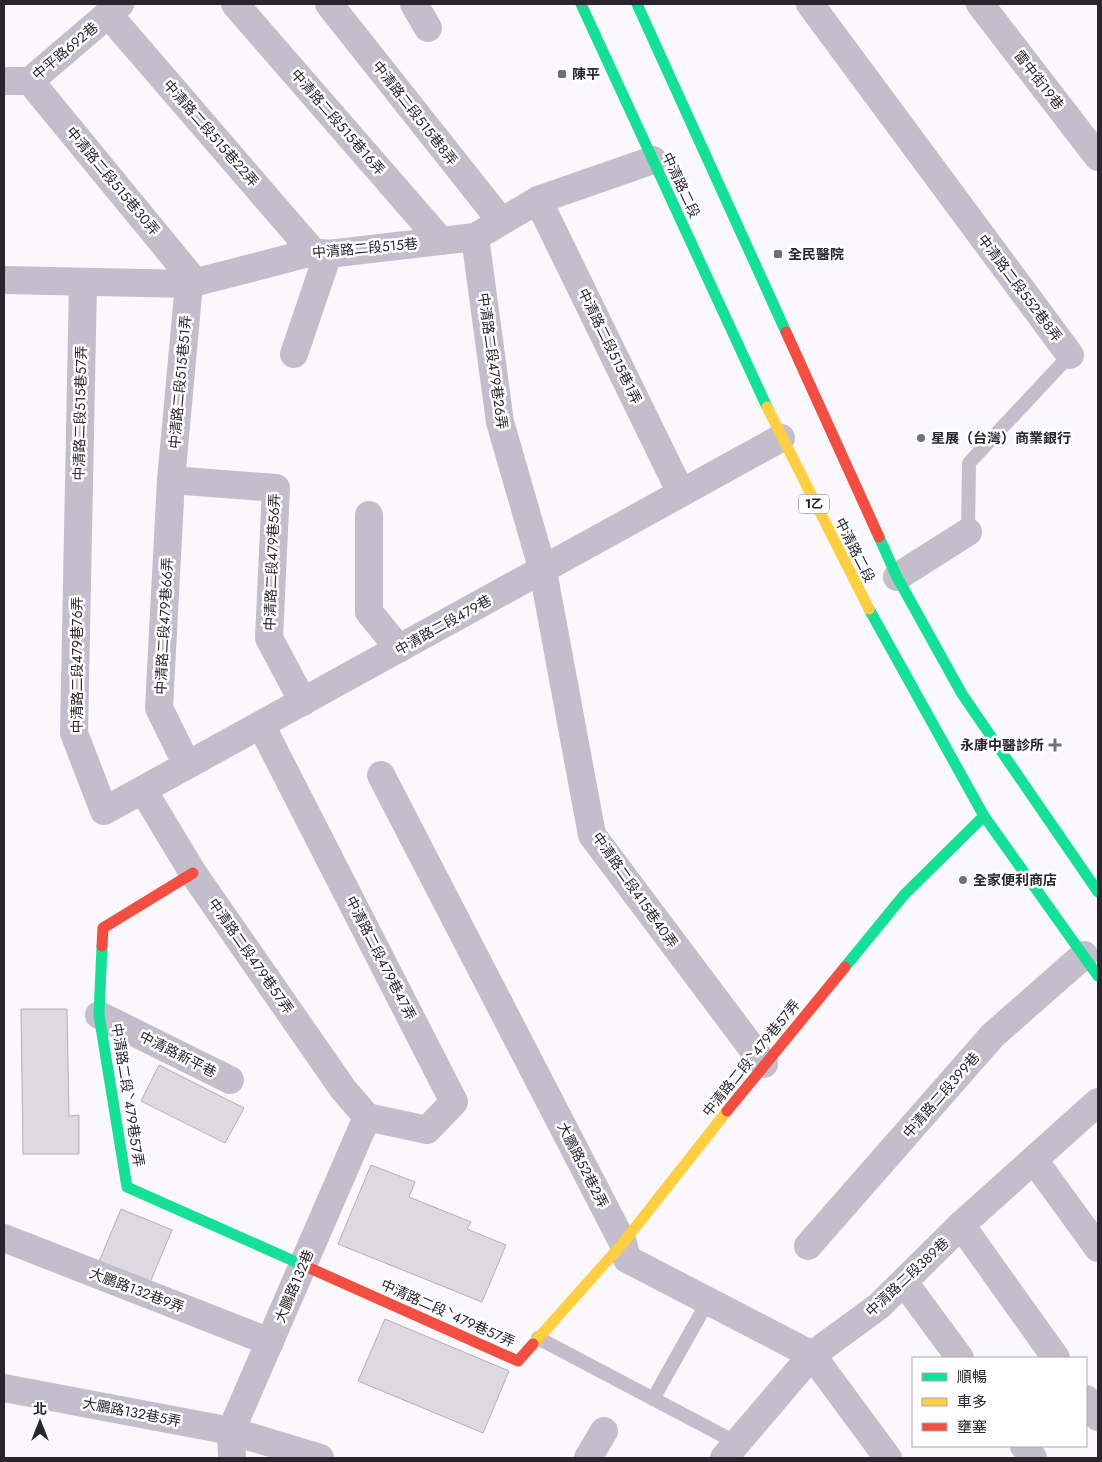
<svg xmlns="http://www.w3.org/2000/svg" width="1102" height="1462" viewBox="0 0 1102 1462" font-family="Jost,'Noto Sans TC',sans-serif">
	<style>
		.building { fill: #dcdae0; stroke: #b2b0b7 }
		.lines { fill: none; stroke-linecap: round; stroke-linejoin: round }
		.lane { stroke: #c3bdcc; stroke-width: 14 }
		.street { stroke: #c3bdcc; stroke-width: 28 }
		.fast { stroke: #16e098; stroke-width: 11 }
		.slow { stroke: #ffcf43; stroke-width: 11 }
		.jam { stroke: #f24e42; stroke-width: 11 }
		.poi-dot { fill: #726f77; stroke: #fff; stroke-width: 2 }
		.labels { text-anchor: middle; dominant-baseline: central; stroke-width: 5; stroke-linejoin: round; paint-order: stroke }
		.shield { fill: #fff; stroke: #68666d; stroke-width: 1 }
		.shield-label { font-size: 12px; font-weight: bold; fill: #28252f }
		.street-label { font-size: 14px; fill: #28252f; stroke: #fff }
		.poi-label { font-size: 14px; font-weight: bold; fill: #28252f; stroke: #fff; text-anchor: start }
	</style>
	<rect width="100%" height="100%" fill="#faf8fc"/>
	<g class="building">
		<polygon points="21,1009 67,1009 69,1116 79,1115 79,1154 23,1154"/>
		<polygon points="159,1065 244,1108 225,1143 141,1101"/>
		<polygon points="371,1165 415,1182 409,1197 471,1222 467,1229 506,1245 482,1302 338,1244"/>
		<polygon points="121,1209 172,1230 149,1285 98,1264"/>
		<polygon points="385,1319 509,1371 483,1433 358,1381"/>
	</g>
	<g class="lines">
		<g class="lane">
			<polyline points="968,532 969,463 1070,355"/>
			<polyline points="538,1338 737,1443"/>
			<polyline points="653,1399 708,1301"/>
		</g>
		<g class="street">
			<polyline points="235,4 441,241"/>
			<polyline points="329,4 501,221"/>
			<polyline points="414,4 428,28"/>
			<polyline points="810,4 1070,355"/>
			<polyline points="980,4 1098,157"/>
			<polyline points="108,14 313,252"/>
			<polyline points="4,81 30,81 120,4"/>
			<polyline points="30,81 195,282"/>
			<polyline points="538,200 681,493"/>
			<polyline points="475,237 500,422 543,571 592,835 764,1064"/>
			<polyline points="4,280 189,284 313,252 328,254 475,237 538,200 653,160"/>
			<polyline points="83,282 74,733 104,811 781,438"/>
			<polyline points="294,354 328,254"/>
			<polyline points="171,480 276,488 269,638 303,702"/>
			<polyline points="369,515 369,612 399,649"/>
			<polyline points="897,577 968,532"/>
			<polyline points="261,725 454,1102 427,1130 367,1117"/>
			<polyline points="187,765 159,708 171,480 189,284"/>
			<polyline points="381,775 623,1243 627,1259 812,1355 888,1458"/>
			<polyline points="143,790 193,873 343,1089 367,1117"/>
			<polyline points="99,1015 230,1080"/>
			<polyline points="1034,1160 1098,1248"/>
			<polyline points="961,1225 1056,1358"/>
			<polyline points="4,1238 270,1342"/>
			<polyline points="808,1246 993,1035 1084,955"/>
			<polyline points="904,1282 960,1358"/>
			<polyline points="4,1388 231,1431 320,1458"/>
			<polyline points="1086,1399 1098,1417"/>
			<polyline points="1024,1446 1033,1458"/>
			<polyline points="232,1458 231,1431 367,1117"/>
			<polyline points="588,1458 604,1431"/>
			<polyline points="724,1458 812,1355 879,1306 961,1225 1098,1102"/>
		</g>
		<g class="fast">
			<polyline points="581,4 767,407"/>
			<polyline points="637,4 786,332"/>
			<polyline points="879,537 897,577 962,694 1098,892"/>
			<polyline points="869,609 984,816 1098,976"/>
			<polyline points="102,946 99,1015 127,1187 305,1266"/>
			<polyline points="845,967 904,895 984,816"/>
		</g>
		<g class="slow">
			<polyline points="767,407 869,609"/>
			<polyline points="533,1344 623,1243 727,1111"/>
		</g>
		<g class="jam">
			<polyline points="786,332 879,537"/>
			<polyline points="102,946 103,928 193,873"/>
			<polyline points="727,1111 845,967"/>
			<polyline points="305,1266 518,1361 533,1344"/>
		</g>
	</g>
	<g class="poi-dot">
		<rect x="557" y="69" width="10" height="10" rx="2.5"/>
		<rect x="773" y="249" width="10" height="10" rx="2.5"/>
		<circle cx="921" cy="438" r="5"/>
		<path d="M1052.5 737.5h5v5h5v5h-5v5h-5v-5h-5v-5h5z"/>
		<circle cx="963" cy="880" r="5"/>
	</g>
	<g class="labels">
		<rect class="shield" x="799" y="494.5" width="30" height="19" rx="4"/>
		<g class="shield-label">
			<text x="814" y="504">1乙</text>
		</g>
		<g class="street-label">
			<text transform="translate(65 51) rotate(-40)">中平路692巷</text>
			<text transform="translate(1039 80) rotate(52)">雷中街19巷</text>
			<text transform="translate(415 113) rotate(52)">中清路二段515巷8弄</text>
			<text transform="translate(338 122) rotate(49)">中清路二段515巷16弄</text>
			<text transform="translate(211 133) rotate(49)">中清路二段515巷22弄</text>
			<text transform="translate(113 181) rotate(50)">中清路二段515巷30弄</text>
			<text transform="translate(681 185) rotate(65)">中清路二段</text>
			<text transform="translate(365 248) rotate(-5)">中清路二段515巷</text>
			<text transform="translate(1020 288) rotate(53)">中清路二段552巷8弄</text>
			<text transform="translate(610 346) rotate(64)">中清路二段515巷1弄</text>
			<text transform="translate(493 361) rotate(82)">中清路二段479巷26弄</text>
			<text transform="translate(180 382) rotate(-85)">中清路二段515巷51弄</text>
			<text transform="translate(80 413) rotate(-89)">中清路二段515巷57弄</text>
			<text transform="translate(855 550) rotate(63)">中清路二段</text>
			<text transform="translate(272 562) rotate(-88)">中清路二段479巷56弄</text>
			<text transform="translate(443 625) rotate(-29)">中清路二段479巷</text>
			<text transform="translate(164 626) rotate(-87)">中清路二段479巷66弄</text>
			<text transform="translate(77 665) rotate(-90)">中清路二段479巷76弄</text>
			<text transform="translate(635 890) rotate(55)">中清路二段415巷40弄</text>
			<text transform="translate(251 956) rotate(55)">中清路二段479巷57弄</text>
			<text transform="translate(381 958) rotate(63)">中清路二段479巷47弄</text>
			<text transform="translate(178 1054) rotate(27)">中清路新平巷</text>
			<text transform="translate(751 1058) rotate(-51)">中清路二段ˋ479巷57弄</text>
			<text transform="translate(128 1095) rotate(81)">中清路二段ˋ479巷57弄</text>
			<text transform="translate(941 1095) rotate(-49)">中清路二段399巷</text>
			<text transform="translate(583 1165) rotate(63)">大鵬路52巷2弄</text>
			<text transform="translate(907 1277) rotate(-43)">中清路二段389巷</text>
			<text transform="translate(294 1286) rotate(-67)">大鵬路132巷</text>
			<text transform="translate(137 1290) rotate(21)">大鵬路132巷9弄</text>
			<text transform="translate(448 1313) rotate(24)">中清路二段ˋ479巷57弄</text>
			<text transform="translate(132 1412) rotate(11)">大鵬路132巷5弄</text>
		</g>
		<g class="poi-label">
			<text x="572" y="74">陳平</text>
			<text x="788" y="254">全民醫院</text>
			<text x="931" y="438">星展（台灣）商業銀行</text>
			<text x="1044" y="745" text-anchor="end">永康中醫診所</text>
			<text x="973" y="880">全家便利商店</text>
		</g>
	</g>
	<rect width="1102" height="1462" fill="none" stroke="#28252f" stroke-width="10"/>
	<rect x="912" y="1357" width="175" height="90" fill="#ffffff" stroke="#a9a8ac"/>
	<rect x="922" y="1373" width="25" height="8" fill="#16e098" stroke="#a9a8ac"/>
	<text x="957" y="1382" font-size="15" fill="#28252f">順暢</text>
	<rect x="922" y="1398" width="25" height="8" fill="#ffcf43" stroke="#a9a8ac"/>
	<text x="957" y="1407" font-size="15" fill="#28252f">車多</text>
	<rect x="922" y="1423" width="25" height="8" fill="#f24e42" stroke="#a9a8ac"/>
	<text x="957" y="1432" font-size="15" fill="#28252f">壅塞</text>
	<g transform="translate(40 1422)" stroke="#ffffff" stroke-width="4" paint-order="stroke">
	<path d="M0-4L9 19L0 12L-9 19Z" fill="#28252f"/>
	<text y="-8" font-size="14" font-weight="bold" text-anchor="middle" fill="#28252f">北</text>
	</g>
</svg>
